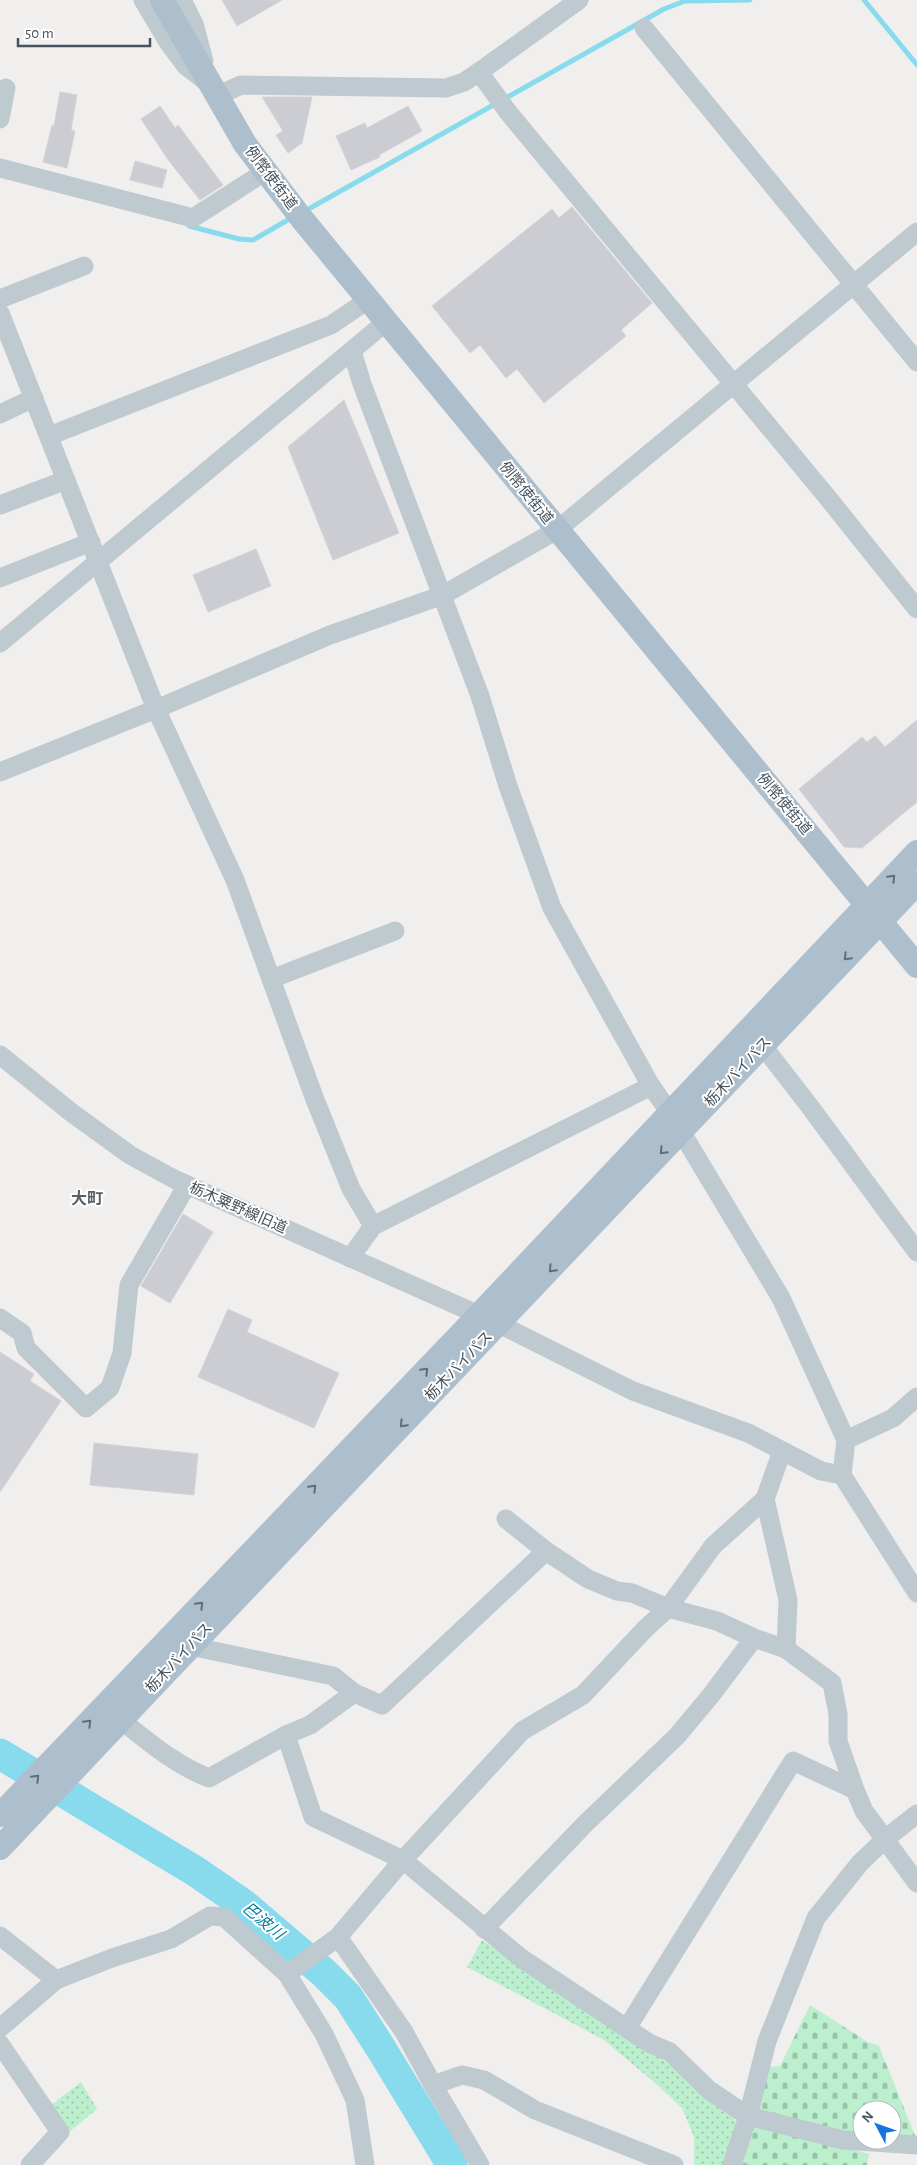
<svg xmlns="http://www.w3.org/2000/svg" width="917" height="2165" viewBox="0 0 917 2165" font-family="'Alegreya Sans','Noto Sans JP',sans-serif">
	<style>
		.cemetery { fill: url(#cemetery-stones) }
		.park { fill: url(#park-dots) }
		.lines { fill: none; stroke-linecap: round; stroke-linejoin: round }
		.stream { stroke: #88daed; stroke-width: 5 }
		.river { stroke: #88daed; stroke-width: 31 }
		.building { fill: #cbcdd3; stroke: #d2d4da }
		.minor { stroke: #bec9d0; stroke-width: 19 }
		.major { stroke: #adbecd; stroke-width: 24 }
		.oneway { stroke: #606d78 }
		.labels { text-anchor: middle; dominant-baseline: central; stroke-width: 4; stroke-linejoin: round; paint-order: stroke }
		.street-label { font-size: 15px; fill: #46525c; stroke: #fff }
		.neighbourhood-label { font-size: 16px; font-weight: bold; fill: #5a5f63; stroke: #fff }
		.water-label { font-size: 16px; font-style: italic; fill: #0b809b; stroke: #fff }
	</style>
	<defs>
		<pattern id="cemetery-stones" width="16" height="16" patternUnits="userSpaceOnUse" patternTransform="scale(1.25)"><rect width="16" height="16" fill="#bbefce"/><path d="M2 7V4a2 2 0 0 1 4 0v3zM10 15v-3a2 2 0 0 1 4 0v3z" fill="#9ac4aa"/></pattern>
		<pattern id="park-dots" width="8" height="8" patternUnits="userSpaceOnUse" patternTransform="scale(1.25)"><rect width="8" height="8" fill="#bbefce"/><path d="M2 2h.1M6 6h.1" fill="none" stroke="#9ac4aa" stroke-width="1.8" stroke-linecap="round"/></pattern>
	</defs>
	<rect width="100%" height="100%" fill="#f1eeee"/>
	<g class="cemetery">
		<polygon points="810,2005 866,2041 879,2046 916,2138 892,2137 892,2110 862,2110 862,2135 755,2110 766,2067 780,2066"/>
		<polygon points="750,2122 869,2154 867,2165 738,2165"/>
	</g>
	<g class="park">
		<polygon points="482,1940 657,2055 732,2115 740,2129 728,2165 694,2165 694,2137 682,2108 655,2083 604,2040 467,1967"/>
		<polygon points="81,2082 97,2109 69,2132 51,2105"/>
	</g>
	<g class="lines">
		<g class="stream">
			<polyline points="864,0 917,65"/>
			<polyline points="305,211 664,9 685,1 750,0"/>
			<polyline points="189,226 239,239 253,240 293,217"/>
		</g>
		<polyline class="river" points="0,1754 195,1871 243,1904 324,1973 348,1997 380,2047 452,2165"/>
	</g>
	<g class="building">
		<polygon points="222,0 282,0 237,26"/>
		<polygon points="60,92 77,95 71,130 75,131 67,168 43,162 52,125 54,126"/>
		<polygon points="262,97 312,97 302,143 288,153 276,135 283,131"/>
		<polygon points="160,106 175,128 178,125 223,185 200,200 169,161 141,119"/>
		<polygon points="408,106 422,131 379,155 380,157 351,170 336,136 365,123 367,128"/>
		<polygon points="135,161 167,170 162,188 130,180"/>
		<polygon points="572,207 652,303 621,330 626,336 544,403 517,369 506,378 480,345 470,353 432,306 552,209 559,218"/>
		<polygon points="344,400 399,533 333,560 288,447"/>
		<polygon points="256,549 271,586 208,612 193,575"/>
		<polygon points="917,720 917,802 862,848 844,847 799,789 862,737 867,742 875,736 885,747"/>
		<polygon points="183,1214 213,1232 170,1303 141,1286"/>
		<polygon points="228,1309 252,1320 247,1332 339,1373 314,1428 198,1377"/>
		<polygon points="0,1352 34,1374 30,1381 61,1401 0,1492"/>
		<polygon points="94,1443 198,1454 194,1495 90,1485"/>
	</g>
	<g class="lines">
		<g class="minor">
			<polyline points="143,0 168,42 186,66 208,83"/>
			<polyline points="182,0 194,24 204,61"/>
			<polyline points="644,28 917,362"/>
			<polyline points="479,72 579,0"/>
			<polyline points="217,96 241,85 446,88 464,82 479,72 508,112 828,498 917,609"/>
			<polyline points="0,119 6,88"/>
			<polyline points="0,168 193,218 266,171"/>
			<polyline points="0,299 84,266"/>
			<polyline points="0,313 156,709 235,880 314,1097 351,1189 373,1226"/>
			<polyline points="352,351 362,384 480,696 508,786 552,908 651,1086"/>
			<polyline points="0,414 34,398"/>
			<polyline points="49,436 331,325 368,300"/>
			<polyline points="0,505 66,480"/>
			<polyline points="0,578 91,542"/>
			<polyline points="0,643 386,322"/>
			<polyline points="0,772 156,709 330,635 443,595 557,530 917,232"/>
			<polyline points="271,979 395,931"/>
			<polyline points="763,1046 811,1108 917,1252"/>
			<polyline points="0,1055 72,1113 130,1155 174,1179 499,1324 633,1391 748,1433 821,1471 842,1475"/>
			<polyline points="350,1258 373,1226 651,1086 670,1113 781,1298 846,1440 842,1475 917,1593"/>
			<polyline points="0,1318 22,1333 26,1348 86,1408 110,1388 122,1353 129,1285 187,1185"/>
			<polyline points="846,1440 893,1418 917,1397"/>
			<polyline points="765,1499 788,1600 786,1649"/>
			<polyline points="506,1519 546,1551 588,1579 617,1591 632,1593 668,1608 717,1621 754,1638 786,1649 832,1683 838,1714 838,1741 855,1790 864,1811 917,1883"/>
			<polyline points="190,1646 333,1676 354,1693"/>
			<path d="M121,1720C149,1742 175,1765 209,1778L286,1735L310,1725L354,1693L382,1705L546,1551"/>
			<polyline points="286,1735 313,1817 403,1860 521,1958 649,2043 670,2052 709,2090 748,2116 843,2140 917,2145"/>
			<polyline points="484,1929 586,1823 677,1736 712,1694 754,1638"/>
			<polyline points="0,1936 56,1980"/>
			<polyline points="338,1937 404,2032 433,2085 462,2075 484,2080 535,2110 674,2165"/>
			<polyline points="287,1974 338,1937 403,1860 522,1731 583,1695 645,1629 668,1608 713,1546 765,1499 782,1451"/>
			<polyline points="0,2028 56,1980 112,1958 171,1939 210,1916 224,1917 287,1974 324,2034 355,2100 365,2165"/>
			<polyline points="627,2028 793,1761 855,1790"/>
			<polyline points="0,2044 60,2132 30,2165"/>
			<polyline points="433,2085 480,2165"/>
			<polyline points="732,2165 748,2116 767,2041 816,1918 860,1863 885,1839 917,1814"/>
		</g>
		<g class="major">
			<polyline points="162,0 245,144 302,219 917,966"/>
			<polyline points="0,1815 478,1316 917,852"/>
			<path d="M0,1848C304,1525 613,1207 917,883"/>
		</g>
	</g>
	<defs><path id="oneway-chevron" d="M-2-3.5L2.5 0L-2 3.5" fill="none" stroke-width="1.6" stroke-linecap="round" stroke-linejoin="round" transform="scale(1.25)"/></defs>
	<g class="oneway">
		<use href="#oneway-chevron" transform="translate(892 878) rotate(-46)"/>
		<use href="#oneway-chevron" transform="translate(847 957) rotate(134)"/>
		<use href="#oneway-chevron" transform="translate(663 1151) rotate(133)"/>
		<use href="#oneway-chevron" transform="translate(552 1269) rotate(133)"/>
		<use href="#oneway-chevron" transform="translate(425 1371) rotate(-46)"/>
		<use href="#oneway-chevron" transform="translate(403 1424) rotate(134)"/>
		<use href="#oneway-chevron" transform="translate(313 1488) rotate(-46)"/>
		<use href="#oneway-chevron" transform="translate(200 1605) rotate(-46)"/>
		<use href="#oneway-chevron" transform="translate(88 1723) rotate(-46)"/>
		<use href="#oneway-chevron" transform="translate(36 1778) rotate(-46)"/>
	</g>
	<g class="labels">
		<g class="street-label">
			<text transform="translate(271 178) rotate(53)">例幣使街道</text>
			<text transform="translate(526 493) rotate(51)">例幣使街道</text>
			<text transform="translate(784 804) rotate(50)">例幣使街道</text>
			<text transform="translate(738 1072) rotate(-47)">栃木バイパス</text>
			<text transform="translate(238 1208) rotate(24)">栃木粟野線旧道</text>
			<text transform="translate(459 1366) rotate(-46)">栃木バイパス</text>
			<text transform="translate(179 1658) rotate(-47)">栃木バイパス</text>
		</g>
		<g class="neighbourhood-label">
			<text x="87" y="1199">大町</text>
		</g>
		<g class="water-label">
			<text transform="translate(263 1921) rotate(40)">巴波川</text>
		</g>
	</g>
	<g transform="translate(877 2125) rotate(311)"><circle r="24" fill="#ffffff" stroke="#b5babe"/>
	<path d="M0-4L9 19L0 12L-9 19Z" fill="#1674e2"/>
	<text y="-8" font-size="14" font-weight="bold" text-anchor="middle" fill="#46525c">N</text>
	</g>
	<path d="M18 38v8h132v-8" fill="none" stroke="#46525c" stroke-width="2.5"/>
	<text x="25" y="38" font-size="15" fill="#46525c" stroke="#ffffff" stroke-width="4" paint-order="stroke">50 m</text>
</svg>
